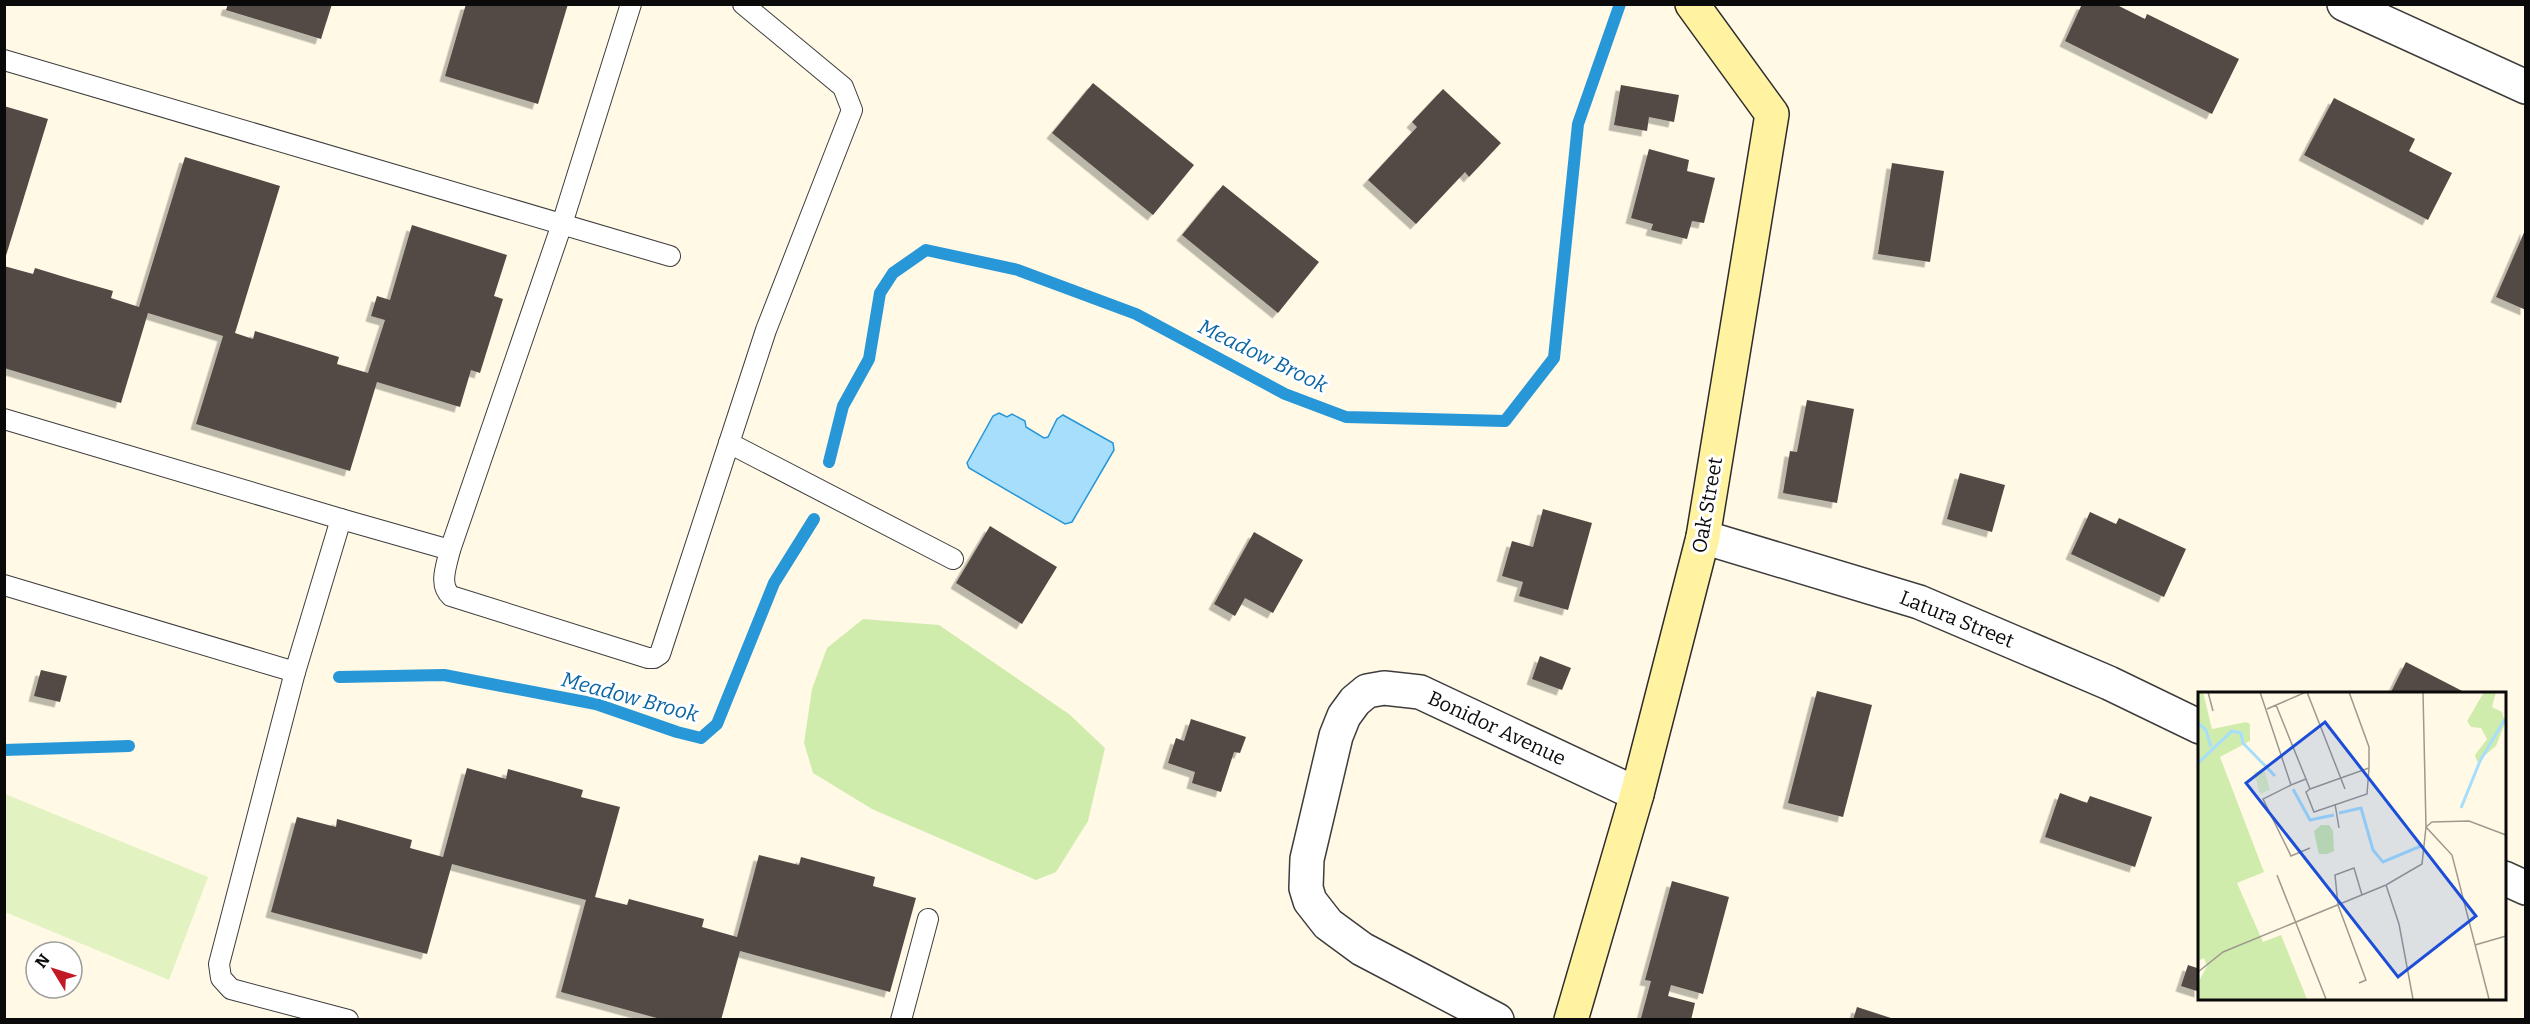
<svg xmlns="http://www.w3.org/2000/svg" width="2530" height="1024" viewBox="0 0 2530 1024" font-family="Bitter,serif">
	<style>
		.green { fill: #d0ecad }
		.pitch { fill: #e2f2c0 }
		.water { fill: #a6defb; stroke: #2797d8; stroke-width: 1.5 }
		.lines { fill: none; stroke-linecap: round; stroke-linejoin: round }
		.stream { stroke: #2797d8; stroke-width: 12 }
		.building { fill: #534a45; filter: url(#shadow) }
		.lane-casing { stroke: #3d3d3d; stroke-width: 22 }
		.street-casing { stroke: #3d3d3d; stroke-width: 36 }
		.secondary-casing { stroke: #2c2c2c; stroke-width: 36 }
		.lane { stroke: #fff; stroke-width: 20 }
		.street { stroke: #fff; stroke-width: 33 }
		.secondary { stroke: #fff2a1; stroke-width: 33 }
		.labels { text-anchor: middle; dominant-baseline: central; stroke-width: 6; stroke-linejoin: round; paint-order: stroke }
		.street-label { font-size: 20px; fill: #0a0a0a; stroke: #fff }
		.water-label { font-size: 21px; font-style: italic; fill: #0b65a3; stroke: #fff }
		.inset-river { fill: none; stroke: #a6defb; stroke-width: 3 }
		.inset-road { fill: none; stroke: #9d998e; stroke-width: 1.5 }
		.view { fill: #1d4ed8; fill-opacity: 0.15; stroke: #1d4ed8; stroke-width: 3 }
		.inset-edge { fill: none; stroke: #0a0a0a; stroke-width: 3 }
	</style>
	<defs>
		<filter id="shadow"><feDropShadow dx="-5.5" dy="5.5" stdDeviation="0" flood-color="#0004"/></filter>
	</defs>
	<rect width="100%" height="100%" fill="#fff9e6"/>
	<polygon class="green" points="863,619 939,625 1069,714 1105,748 1088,821 1056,872 1036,880 872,809 813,773 804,743 812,689 827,648"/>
	<polygon class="pitch" points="5,794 208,877 169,980 5,912"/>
	<polygon class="water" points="999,413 1007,417 1012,414 1025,421 1026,427 1044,438 1048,437 1057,419 1063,415 1113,443 1114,450 1072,522 1065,524 969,468 967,463 993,416"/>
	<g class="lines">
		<g class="stream">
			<polyline points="829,462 843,406 869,359 880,293 893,273 926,250 1018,270 1136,314 1285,394 1346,417 1505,421 1554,358 1578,124 1620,4"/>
			<polyline points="339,677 444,675 596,704 677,732 701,738 717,724 774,583 814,519"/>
			<polyline points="4,750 129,746"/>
		</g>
	</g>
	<g class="building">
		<polygon points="228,4 332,4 321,39 226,10"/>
		<polygon points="466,4 568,4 538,104 445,76"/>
		<polygon points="2082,4 2115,4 2145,19 2147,14 2239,59 2212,114 2065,41"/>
		<polygon points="1093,83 1194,165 1153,215 1052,133"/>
		<polygon points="1621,85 1679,95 1674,122 1649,117 1647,131 1614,125"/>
		<polygon points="1443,89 1501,143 1469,177 1465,172 1416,224 1368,180 1417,127 1412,122"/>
		<polygon points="2334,98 2415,139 2409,151 2452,173 2428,220 2304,155"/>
		<polygon points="4,106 48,119 5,259 4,259"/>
		<polygon points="1649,149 1689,160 1687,171 1715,178 1704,223 1692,221 1687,239 1651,230 1653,224 1631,218"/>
		<polygon points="185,157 280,186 235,333 253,339 255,331 339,357 337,364 368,373 385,320 371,316 377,296 390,300 412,225 507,255 494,296 503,299 480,373 471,370 460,407 377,382 350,471 196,424 223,336 148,313 121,403 4,368 4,266 33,274 35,268 71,279 113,291 111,298 139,307"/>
		<polygon points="1892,163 1944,171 1930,262 1878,254"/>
		<polygon points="1223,185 1319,262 1278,313 1182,235"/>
		<polygon points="2526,228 2526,310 2496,297"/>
		<polygon points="1807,400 1854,409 1837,503 1783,493 1790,451 1797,452"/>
		<polygon points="1960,473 2005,485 1992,532 1947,519"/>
		<polygon points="1543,509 1592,523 1568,610 1519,596 1523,582 1502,576 1512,541 1533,547"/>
		<polygon points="2090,512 2116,524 2119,518 2186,549 2164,597 2071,554"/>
		<polygon points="990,526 1057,567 1022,624 956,583"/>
		<polygon points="1254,532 1303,560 1273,613 1245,598 1235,616 1214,604"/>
		<polygon points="1540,656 1571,668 1562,690 1532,679"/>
		<polygon points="2406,662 2468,694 2390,694"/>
		<polygon points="41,670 67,676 60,702 34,696"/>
		<polygon points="1817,691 1872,705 1843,817 1788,803"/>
		<polygon points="1191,719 1246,737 1240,753 1234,752 1221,792 1192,783 1195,772 1168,763 1176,738 1184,741"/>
		<polygon points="467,768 506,779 508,769 583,790 581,797 620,807 595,897 627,905 629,899 704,919 702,927 737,937 759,855 799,865 801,857 875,877 873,886 916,898 890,992 740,951 721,1020 664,1020 561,992 586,900 452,864 427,954 271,912 297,817 336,827 337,819 412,840 410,848 443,857"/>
		<polygon points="2060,793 2087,803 2090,796 2152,817 2135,867 2045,837"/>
		<polygon points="1672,881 1729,897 1703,994 1671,985 1668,996 1695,1003 1691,1020 1645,1020 1641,1018 1651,981 1645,980"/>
		<polygon points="2188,965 2200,969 2200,992 2181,986"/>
		<polygon points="1857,1007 1894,1019 1894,1020 1853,1020"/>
	</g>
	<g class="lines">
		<g class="lane-casing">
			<g id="lane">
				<polyline points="4,60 670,256"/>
				<polyline points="4,419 341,519"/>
				<polyline points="729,443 953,559"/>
				<path d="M450,550C447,564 438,585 451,596L648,658H654L660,654L766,330L852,110L843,87L743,4"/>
				<polyline points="4,585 295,672 341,519 450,550 562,224 631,4"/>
				<polyline points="295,672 219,964 221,978 231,989 348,1020"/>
				<polyline points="901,1020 928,919"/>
			</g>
		</g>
		<g class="street-casing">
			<g id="street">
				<polyline points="2344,4 2526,87"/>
				<polyline points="1703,537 1919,602 2109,683 2200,727"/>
				<polyline points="2504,878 2526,888"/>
				<polyline points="1497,1020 1362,949 1328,924 1310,901 1306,888 1307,859 1336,736 1344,716 1355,701 1367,691 1384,688 1420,692 1637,794"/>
			</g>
		</g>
		<g class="secondary-casing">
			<polyline id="secondary" points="1571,1020 1637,794 1703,537 1772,114 1692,4"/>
		</g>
		<use href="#lane" class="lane"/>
		<use href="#street" class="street"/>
		<use href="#secondary" class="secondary"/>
	</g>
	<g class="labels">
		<g class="street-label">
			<text transform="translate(1707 505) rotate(-80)">Oak Street</text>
			<text transform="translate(1957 619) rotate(22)">Latura Street</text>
			<text transform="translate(1497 728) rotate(25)">Bonidor Avenue</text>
		</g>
		<g class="water-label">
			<text transform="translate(1263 356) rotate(26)">Meadow Brook</text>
			<text transform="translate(630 697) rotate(15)">Meadow Brook</text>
		</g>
	</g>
	<g transform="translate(2198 692)">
		<rect width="308" height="308" fill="#fff9e6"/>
		<path d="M0,0H5L14,37L48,30L52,32V49L22,65L66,180L39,191L65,250L83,243L109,307H0V291L9,274L6,266L0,269ZM286,0H298L294,15L304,20L307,31L298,54L279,70L277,63L289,47L283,36L273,35L269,29ZM123,133H131L135,139L136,159L129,162H121L117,145L116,139Z" fill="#d0ecad"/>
		<path d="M66,77L72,98L62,102L56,80Z" fill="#e2f2c0"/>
		<path class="inset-river" d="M0,31L8,38L13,55M0,71L34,39L43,41L45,51L77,84M95,97L112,128L136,123M263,116L282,69L307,27M141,121L163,116L175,158L185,170L223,154"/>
		<path class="inset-road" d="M10,0L15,19M62,0L93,93L108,87L112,97L171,76V55L151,0M109,0L147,97M78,13L108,87M69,17L108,0M93,93L65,107L93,164L112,156M112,97L108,100L116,120L169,102L171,76M137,112L141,136M79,183L128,307M188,193L201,232L215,307M277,253L308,244M0,280L25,260L188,193L224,172L228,135L225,0M161,291L168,288L140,213L137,183L156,176L164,203M291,307L254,163L228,135L234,130L271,129L308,143"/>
		<path class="view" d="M127,30L278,224L200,285L48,91Z"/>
		<rect width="308" height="308" class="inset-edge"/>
	</g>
	<rect width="2530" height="1024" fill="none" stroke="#0a0a0a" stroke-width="12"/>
	<g transform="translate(54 970) rotate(308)"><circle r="28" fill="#ffffff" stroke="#9d9d9d" stroke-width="1.5"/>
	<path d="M0-4.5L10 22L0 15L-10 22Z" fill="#c31825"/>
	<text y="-9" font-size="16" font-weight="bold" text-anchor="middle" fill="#0a0a0a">N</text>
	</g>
</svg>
